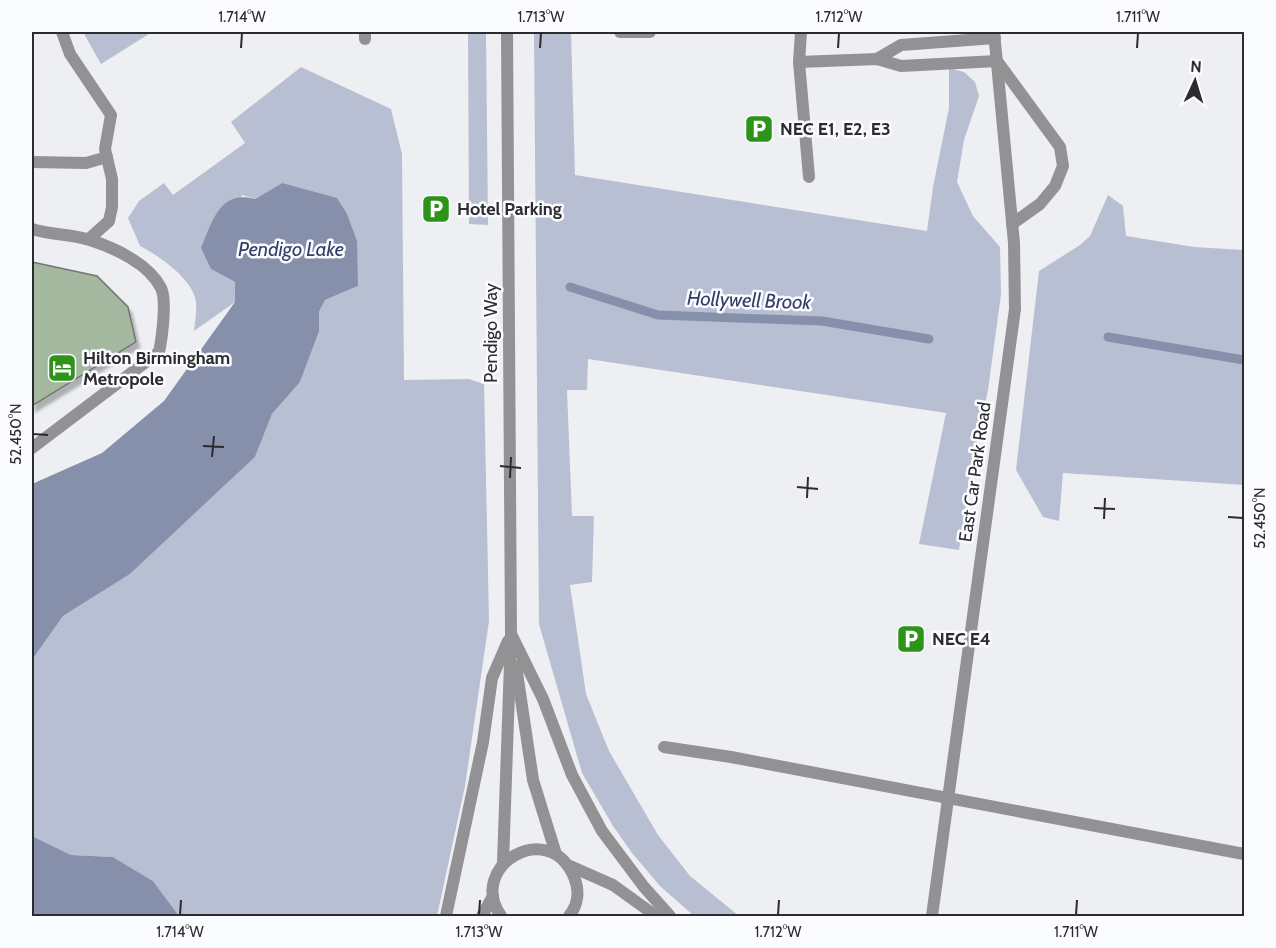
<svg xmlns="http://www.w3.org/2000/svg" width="1276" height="948" viewBox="0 0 1276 948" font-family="Cabin,sans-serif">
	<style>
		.green { fill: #b9bfd2 }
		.water { fill: #8790aa }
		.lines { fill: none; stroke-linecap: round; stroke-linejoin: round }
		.stream { stroke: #8790aa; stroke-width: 9 }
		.building { fill: #a4b8a0; stroke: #737672; stroke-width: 1.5; filter: url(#shadow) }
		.service { stroke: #929294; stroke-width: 12 }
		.minor { stroke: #929294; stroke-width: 12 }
		.tertiary { stroke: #929294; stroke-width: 12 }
		.ticks { fill: none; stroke: #2c2c2e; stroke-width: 2 }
		.labels { text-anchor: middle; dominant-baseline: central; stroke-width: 5; stroke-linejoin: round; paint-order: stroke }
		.poi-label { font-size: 18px; font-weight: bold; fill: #2c2c2e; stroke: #fbfcff; text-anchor: start }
		.street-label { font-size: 18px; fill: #2c2c2e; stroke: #fbfcff }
		.water-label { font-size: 20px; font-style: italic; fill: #333e67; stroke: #fbfcff }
		.neatline { fill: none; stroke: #2c2c2e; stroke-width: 2 }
		.ticks-label { font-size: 15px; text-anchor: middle; fill: #2c2c2e }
	</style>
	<defs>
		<filter id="shadow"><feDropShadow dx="3.5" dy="6" stdDeviation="1.5" flood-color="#0004"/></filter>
	</defs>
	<rect width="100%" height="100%" fill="#edeff3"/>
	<g class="green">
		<polygon points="83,32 152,32 101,64"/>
		<polygon points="468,32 486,32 488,225 469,224"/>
		<polygon points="534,32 571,32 575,175 927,231 933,187 949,108 949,68 964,72 975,82 979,96 964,140 957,182 973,216 1000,247 1001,294 988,390 972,467 959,550 919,544 946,413 588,359 587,390 567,390 572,516 594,516 592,582 570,585 586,694 609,751 658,835 690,876 739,916 694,916 660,886 632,853 613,826 582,773 539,624"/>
		<path d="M301,67L391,109L402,154L404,380L469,379L484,384L489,621L465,786L437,916H179L153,881L113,857L71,855L32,836V660L63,616L130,574L255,457L272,414L300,382L319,333V312L325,300L358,286L282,183L255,199L242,195L211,269L235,282V302L194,331C195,322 197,311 196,302C194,280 158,255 140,246L128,218L139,201L164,183L173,195L245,143L231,122Z"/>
		<polygon points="1108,195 1123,206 1126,236 1194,247 1244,250 1244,485 1063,473 1059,521 1043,517 1016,470 1039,271 1080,245 1090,236"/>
	</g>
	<g class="water">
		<path d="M282,183L337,198L347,214L357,241L358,286L325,300L319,312V332L300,382L272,414L255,457L130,574L63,616L32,660V484L102,453L164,401L235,302V282L211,269L201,248C212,222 220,189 255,199Z"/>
		<polygon points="32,836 71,855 113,857 153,881 179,916 32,916"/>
	</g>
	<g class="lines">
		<g class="stream">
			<polyline points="570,287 658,315 822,321 929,339"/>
			<polyline points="1108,337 1244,360"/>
		</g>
	</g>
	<polygon class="building" points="32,262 97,276 128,307 136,342 32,406"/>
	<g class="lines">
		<g class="service">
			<polyline points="62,32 70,54 111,115 105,149 112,179 112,207 109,221 89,239"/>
			<polyline points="620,32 650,32"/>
			<polyline points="801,32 799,62 809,177"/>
			<polyline points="365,39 365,32"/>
			<polyline points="877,59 901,45 995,38"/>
			<polyline points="799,62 877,59 901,66 997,61 1060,147 1063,166 1055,186 1040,204 1012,224"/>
			<polyline points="32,162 86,163 107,157"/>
			<polyline points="664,747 731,757 1244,854"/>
		</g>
		<g class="minor">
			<path d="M32,229C51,235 72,234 90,240C115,248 149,264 161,288C167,300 162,338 159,352L32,448"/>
			<polyline points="932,916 1015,309 1014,243 994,32"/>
		</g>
		<g class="tertiary">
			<polyline points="512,636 543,699 572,775 602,831 644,887 670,916"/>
			<polyline points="516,666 533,780 556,854"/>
			<polyline points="503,863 511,635 507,32"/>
			<polyline points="570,866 613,885 656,916"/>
			<polyline points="446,916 483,742 492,678 508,641"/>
			<polyline points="482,916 493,896"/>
			<path d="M501,916C466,866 549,817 574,877C580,891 578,905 569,916"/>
		</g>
	</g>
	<path class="ticks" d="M241,48L242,33M540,48L541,33M838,48L839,33M1137,48L1138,33M33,434L48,435M203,446L224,447M212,457L214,436M500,466L521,468M510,478L511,457M797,487L818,489M807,498L808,477M1094,508L1115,509M1228,517L1243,518M1104,519L1105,498M180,915L181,900M479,915L480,900M778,915L779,900M1076,915L1077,900"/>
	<defs>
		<g id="parking-square" transform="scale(1.5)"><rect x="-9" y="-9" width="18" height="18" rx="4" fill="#2e9419" stroke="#fbfcff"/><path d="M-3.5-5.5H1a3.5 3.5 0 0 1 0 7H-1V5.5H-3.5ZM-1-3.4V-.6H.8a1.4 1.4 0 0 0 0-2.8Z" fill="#fff"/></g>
		<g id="hotel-square" transform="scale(1.5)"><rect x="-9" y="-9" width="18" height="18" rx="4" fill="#2e9419" stroke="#fbfcff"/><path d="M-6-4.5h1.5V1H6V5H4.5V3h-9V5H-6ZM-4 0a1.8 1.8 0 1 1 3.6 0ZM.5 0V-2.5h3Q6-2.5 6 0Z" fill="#fff"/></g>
	</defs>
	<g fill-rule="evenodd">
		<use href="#parking-square" x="759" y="129"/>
		<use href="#parking-square" x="436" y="209"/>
		<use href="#hotel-square" x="62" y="368"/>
		<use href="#parking-square" x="911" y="639"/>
	</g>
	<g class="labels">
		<g class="poi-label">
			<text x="780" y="129">NEC E1, E2, E3</text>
			<text x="457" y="209">Hotel Parking</text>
			<text x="83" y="358">Hilton Birmingham<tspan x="83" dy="21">Metropole</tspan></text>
			<text x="932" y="639">NEC E4</text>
		</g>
		<g class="street-label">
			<text transform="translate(491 333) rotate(-90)">Pendigo Way</text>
			<text transform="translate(975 472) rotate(-82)">East Car Park Road</text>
		</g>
		<g class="water-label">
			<text x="291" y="249">Pendigo Lake</text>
			<text transform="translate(749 300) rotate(2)">Hollywell Brook</text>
		</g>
	</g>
	<rect width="1276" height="948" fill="none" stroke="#fbfcff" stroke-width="66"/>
	<g transform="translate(1195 81) rotate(4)" stroke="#fbfcff" stroke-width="4.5" paint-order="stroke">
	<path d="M0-4.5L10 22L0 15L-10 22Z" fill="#2c2c2e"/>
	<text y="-9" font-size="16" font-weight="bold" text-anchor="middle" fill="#2c2c2e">N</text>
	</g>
	<rect x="33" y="33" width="1210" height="882" class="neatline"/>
	<g class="ticks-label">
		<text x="242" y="22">1.714°W</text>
		<text x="541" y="22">1.713°W</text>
		<text x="839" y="22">1.712°W</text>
		<text x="1138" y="22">1.711°W</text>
		<text transform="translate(16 434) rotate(-90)" y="5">52.450°N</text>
		<text transform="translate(1260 518) rotate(-90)" y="5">52.450°N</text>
		<text x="180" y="937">1.714°W</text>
		<text x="479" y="937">1.713°W</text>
		<text x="778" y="937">1.712°W</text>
		<text x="1076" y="937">1.711°W</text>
	</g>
</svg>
